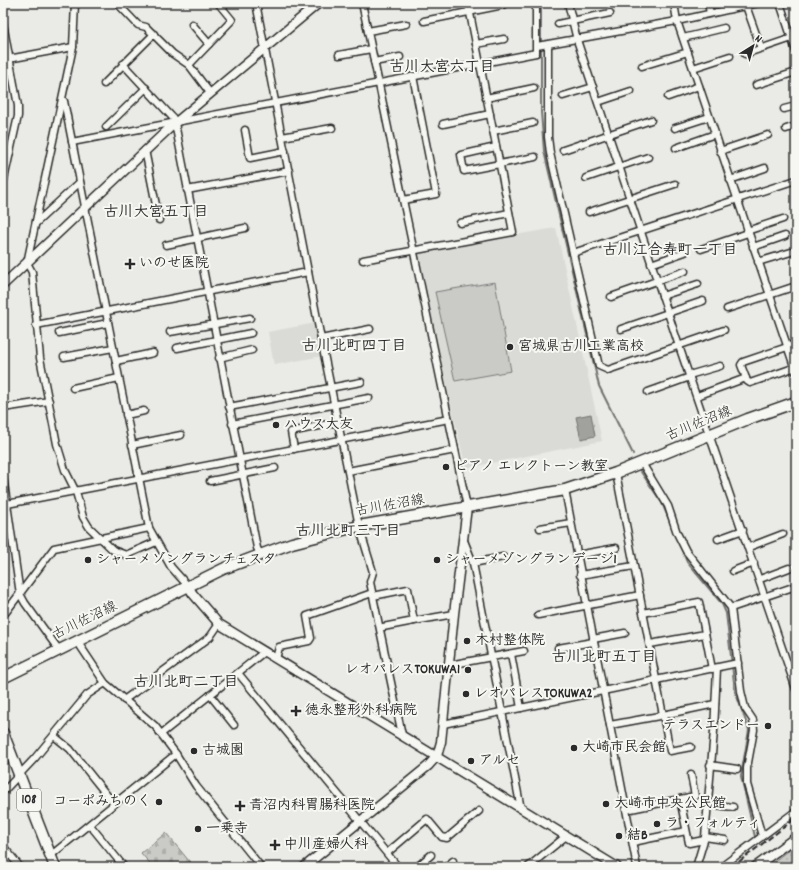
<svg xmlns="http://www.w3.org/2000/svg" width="799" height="870" viewBox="0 0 799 870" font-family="Dekko,'Klee One',sans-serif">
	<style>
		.built { fill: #dadad6 }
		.grass { fill: #cacac7; stroke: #7a7a79 }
		.cemetery { fill: url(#cemetery-stones); stroke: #7a7a79 }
		.park { fill: url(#park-dots); stroke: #7a7a79 }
		.water { fill: #a1a19e; stroke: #727270 }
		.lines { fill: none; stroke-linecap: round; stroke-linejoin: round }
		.stream { stroke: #727270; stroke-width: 2 }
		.minor-casing { stroke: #2b2b2b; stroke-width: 9 }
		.tertiary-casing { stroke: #2b2b2b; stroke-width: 11 }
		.primary-casing { stroke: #2b2b2b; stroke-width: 13 }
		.trunk-casing { stroke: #2b2b2b; stroke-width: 13 }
		.minor { stroke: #f6f6f2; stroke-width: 6 }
		.tertiary { stroke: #f6f6f2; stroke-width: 8 }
		.primary { stroke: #f6f6f2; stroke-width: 10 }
		.trunk { stroke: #f6f6f2; stroke-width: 10 }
		.rail { stroke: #2b2b2b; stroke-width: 2; stroke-dasharray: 6 3; stroke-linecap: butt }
		.poi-dot { fill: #2b2b2b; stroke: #f6f6f2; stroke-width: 1.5 }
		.labels { text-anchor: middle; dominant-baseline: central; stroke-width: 4; stroke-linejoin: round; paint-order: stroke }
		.shield { fill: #f6f6f2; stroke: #686867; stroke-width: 1 }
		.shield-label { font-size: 13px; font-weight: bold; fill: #2b2b2b }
		.poi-label { font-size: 14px; font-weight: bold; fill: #2b2b2b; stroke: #f6f6f2; text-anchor: start }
		.street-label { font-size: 14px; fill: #2b2b2b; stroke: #f6f6f2 }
		.neighbourhood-label { font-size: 15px; font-weight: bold; fill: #2b2b2b; stroke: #f6f6f2 }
	</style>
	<defs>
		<pattern id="cemetery-stones" width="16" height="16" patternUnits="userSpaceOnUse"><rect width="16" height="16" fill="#cacac7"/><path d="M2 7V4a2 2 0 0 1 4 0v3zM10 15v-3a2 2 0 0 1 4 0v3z" fill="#aeaeab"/></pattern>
		<pattern id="park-dots" width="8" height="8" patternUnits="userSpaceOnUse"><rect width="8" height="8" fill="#cacac7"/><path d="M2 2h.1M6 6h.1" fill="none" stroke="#aeaeab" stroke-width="1.8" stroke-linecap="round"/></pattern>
	</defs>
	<rect width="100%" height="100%" fill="#eaeae6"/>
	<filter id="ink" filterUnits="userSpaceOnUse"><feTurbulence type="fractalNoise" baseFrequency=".025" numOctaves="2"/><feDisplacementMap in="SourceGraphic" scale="8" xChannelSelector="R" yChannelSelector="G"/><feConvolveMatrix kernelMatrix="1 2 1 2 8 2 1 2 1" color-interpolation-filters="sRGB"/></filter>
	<g filter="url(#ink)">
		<g class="built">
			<polygon points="556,228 602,441 466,468 415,252"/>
			<polygon points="316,323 322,356 274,365 268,332"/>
		</g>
		<polygon class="grass" points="495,282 511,371 455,381 435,292"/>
		<polygon class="cemetery" points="166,833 194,867 153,867 141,853"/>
		<polygon class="park" points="796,844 796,867 767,867"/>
		<polygon class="water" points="591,414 595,436 581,439 576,417"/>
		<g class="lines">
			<g class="stream">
				<polyline points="541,3 541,112 544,151 599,386 633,454"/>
				<polyline points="639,469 662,503 687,562 722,604 726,613 735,691 749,730 741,776 755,837"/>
			</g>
			<g class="minor-casing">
				<g id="minor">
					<polyline points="75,3 73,47 27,263 32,272 40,358 57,444 65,470 76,492 83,517 89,527 113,550 126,555 156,542"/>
					<polyline points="117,3 138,25 146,27 173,54 189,65 210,93"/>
					<polyline points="256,3 321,339 359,526 373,572 370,582 402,735"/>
					<polyline points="362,3 467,507"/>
					<polyline points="568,3 577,40 679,346 796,689"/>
					<polyline points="674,3 677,21 796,372"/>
					<polyline points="708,3 710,13"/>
					<polyline points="745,3 761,48"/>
					<polyline points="780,3 796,51"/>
					<polyline points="424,21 503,5"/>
					<polyline points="3,23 18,106 18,116 3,184"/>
					<polyline points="192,24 209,44"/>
					<polyline points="558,24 610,13"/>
					<polyline points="368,31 406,24"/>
					<polyline points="683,38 724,28"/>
					<polyline points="476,44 504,39"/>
					<polyline points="548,45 548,137 550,153 599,366 608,370 724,330"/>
					<polyline points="537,46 677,21 758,3"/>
					<polyline points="745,54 792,38"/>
					<polyline points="339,55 371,49"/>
					<polyline points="3,60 73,47"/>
					<polyline points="374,62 400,57"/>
					<polyline points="123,64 173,118 175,123 257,548 260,554"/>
					<polyline points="189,65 232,20 218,3"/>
					<polyline points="642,66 688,52"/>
					<polyline points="693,68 730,56"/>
					<polyline points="104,84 154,34"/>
					<polyline points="756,85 796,72"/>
					<polyline points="563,96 593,87"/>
					<polyline points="668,97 699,86"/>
					<polyline points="486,98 534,88"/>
					<polyline points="64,101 149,528 171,567 188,586"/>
					<polyline points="598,102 631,91"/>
					<polyline points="784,109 796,106"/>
					<polyline points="443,124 490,114"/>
					<polyline points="106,127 146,88"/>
					<polyline points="675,128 709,117"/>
					<polyline points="786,129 796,126"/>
					<polyline points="245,130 250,158 285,151"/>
					<polyline points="493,131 533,123"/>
					<polyline points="282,137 332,128"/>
					<polyline points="72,142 536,53 536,3"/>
					<polyline points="496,147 461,155 464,171 535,157"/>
					<polyline points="676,148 715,134"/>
					<polyline points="145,150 159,220"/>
					<polyline points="563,150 651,120"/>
					<polyline points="720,151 768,135"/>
					<polyline points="586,178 648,157"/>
					<polyline points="730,180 765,168"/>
					<polyline points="187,190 289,171"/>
					<polyline points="403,200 436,194 413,76"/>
					<polyline points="589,212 675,184"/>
					<polyline points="36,223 80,182"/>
					<polyline points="460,223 509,213"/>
					<polyline points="747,231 783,219"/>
					<polyline points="166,245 245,228"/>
					<polyline points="753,247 785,236"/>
					<polyline points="701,249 748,233"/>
					<polyline points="573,253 796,180"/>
					<polyline points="363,260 513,232 468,3"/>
					<polyline points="758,262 791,252"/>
					<polyline points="651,264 685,252"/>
					<polyline points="662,296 698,284"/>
					<polyline points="611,297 685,271"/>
					<polyline points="727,309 796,286"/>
					<polyline points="36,325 308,272"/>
					<polyline points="621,329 703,301"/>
					<polyline points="170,332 250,318"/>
					<polyline points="59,333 108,323"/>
					<polyline points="321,339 370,329"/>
					<polyline points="796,344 743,362 741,365 747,381 750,383 796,367"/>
					<polyline points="177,348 251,333"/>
					<polyline points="64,357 113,348"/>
					<polyline points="219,358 252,350"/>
					<polyline points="116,361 153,353"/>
					<polyline points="689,375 720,366"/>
					<polyline points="73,388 119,378"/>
					<polyline points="648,392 690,377"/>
					<polyline points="697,396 746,378"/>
					<polyline points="229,407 361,382"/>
					<polyline points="3,408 49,401"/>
					<polyline points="126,415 144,411"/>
					<polyline points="232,424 369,398"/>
					<polyline points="132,445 181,435"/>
					<polyline points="294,449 291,432 338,422"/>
					<polyline points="642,463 668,506 677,533 686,551 731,608 741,691 745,708 753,720 754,730 747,768 747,784 762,836"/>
					<polyline points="348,471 455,450"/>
					<polyline points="616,473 670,751 691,747"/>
					<polyline points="3,476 20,594 25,603 59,650"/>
					<polyline points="210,481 275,468"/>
					<polyline points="565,490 637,867"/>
					<polyline points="7,504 449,419"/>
					<polyline points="540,528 571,523"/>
					<polyline points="463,538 473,563 521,809"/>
					<polyline points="718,539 743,530"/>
					<polyline points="749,547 783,534"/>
					<polyline points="577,555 616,548"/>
					<polyline points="473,563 503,557"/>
					<polyline points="733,571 754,563"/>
					<polyline points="580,575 634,566"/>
					<polyline points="760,579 789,568"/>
					<polyline points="373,596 408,589 414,621 454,614"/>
					<polyline points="731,608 796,586"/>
					<polyline points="643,613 699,602 712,669"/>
					<polyline points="3,614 6,612 54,548 149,528"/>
					<polyline points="538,615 640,595"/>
					<polyline points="383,627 414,621"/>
					<polyline points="593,639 625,633"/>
					<polyline points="77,641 105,683 155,726 176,754 196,786 261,867"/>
					<polyline points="650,644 705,634"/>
					<polyline points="558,648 593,642"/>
					<polyline points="511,654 521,708"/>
					<polyline points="276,659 279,647 309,641 311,638 307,616 372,593"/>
					<polyline points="449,665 524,651"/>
					<polyline points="238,673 398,867"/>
					<polyline points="210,695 234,725"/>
					<polyline points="124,700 210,637 219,624"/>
					<polyline points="663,715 715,704"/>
					<polyline points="443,724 738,663"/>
					<polyline points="610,725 659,716"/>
					<polyline points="161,734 264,652"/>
					<polyline points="54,736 70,749 114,804"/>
					<polyline points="710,765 737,769"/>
					<polyline points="3,792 35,758 87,695 105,683"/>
					<polyline points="680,799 689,843 704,840"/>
					<polyline points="707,804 733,807"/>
					<polyline points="626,810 695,796 691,775"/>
					<polyline points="90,825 124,867"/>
					<polyline points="705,837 725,840"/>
					<polyline points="633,842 686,831"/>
					<polyline points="3,846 20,867"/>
					<polyline points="387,853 427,819 442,837 447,838 479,811"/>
					<polyline points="50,856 176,754"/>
					<polyline points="417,867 431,855"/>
					<polyline points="446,867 453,861"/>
					<polyline points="528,867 565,837"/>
					<polyline points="696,867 705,837 714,731 717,668"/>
					<polyline points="721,867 796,811"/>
				</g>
			</g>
			<g class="tertiary-casing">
				<g id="tertiary">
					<polyline points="3,285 175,123 319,3"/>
					<polyline points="188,586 193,594 219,624 617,867"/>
					<polyline points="304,867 428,766 437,756 441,742 454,614 467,507"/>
					<polyline points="755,867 796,837"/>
				</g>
			</g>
			<g class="primary-casing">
				<polyline id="primary" points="3,678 223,569 292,543 359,526 565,490 616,473 748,419 796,402"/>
			</g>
			<g class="trunk-casing">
				<polyline id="trunk" points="3,733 55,867"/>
			</g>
			<use href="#minor" class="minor"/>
			<use href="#tertiary" class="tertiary"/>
			<use href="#primary" class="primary"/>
			<use href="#trunk" class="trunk"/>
			<polyline class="rail" points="732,867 796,818"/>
		</g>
	</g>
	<g class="poi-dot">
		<path d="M128 258h4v4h4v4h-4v4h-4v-4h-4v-4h4z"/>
		<circle cx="510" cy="347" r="4"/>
		<circle cx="276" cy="425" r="4"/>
		<circle cx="446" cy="467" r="4"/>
		<circle cx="88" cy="560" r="4"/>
		<circle cx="437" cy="560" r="4"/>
		<circle cx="467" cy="641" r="4"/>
		<circle cx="468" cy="670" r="4"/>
		<circle cx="466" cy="694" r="4"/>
		<path d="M294 705h4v4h4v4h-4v4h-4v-4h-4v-4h4z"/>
		<circle cx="768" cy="726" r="4"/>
		<circle cx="574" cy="748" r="4"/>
		<circle cx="194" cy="751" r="4"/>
		<circle cx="471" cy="761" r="4"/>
		<circle cx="159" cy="802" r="4"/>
		<circle cx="606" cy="804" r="4"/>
		<path d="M238 800h4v4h4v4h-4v4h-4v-4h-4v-4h4z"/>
		<circle cx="657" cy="824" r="4"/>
		<circle cx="198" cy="829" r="4"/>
		<circle cx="619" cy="836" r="4"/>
		<path d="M273 839h4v4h4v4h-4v4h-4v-4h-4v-4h4z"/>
	</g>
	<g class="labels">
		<rect class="shield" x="17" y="789" width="24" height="22" rx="3"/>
		<g class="shield-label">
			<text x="29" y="800">108</text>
		</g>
		<g class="poi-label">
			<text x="139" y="264">いのせ医院</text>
			<text x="518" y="347">宮城県古川工業高校</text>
			<text x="284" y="425">ハウス大友</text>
			<text x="454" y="467">ピアノ エレクトーン教室</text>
			<text x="96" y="560">シャーメゾングランチェスタ</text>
			<text x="445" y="560">シャーメゾングランデージ1</text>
			<text x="475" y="641">木村整体院</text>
			<text x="460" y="670" text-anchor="end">レオパレスTOKUWA1</text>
			<text x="474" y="694">レオパレスTOKUWA2</text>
			<text x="305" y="711">徳永整形外科病院</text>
			<text x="760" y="726" text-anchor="end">テラスエンドー</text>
			<text x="582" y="748">大崎市民会館</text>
			<text x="202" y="751">古城園</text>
			<text x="479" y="761">アルセ</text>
			<text x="151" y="802" text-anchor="end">コーポみちのく</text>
			<text x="614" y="804">大崎市中央公民館</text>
			<text x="249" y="806">青沼内科胃腸科医院</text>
			<text x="665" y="824">ラ・フォルティ</text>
			<text x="206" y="829">一乗寺</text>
			<text x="627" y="836">結B</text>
			<text x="284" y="845">中川産婦人科</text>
		</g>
		<g class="street-label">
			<text transform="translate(699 424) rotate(-22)">古川佐沼線</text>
			<text transform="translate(390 506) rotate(-10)">古川佐沼線</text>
			<text transform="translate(85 621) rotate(-26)">古川佐沼線</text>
		</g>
		<g class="neighbourhood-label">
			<text x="442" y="68">古川大宮六丁目</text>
			<text x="156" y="213">古川大宮五丁目</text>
			<text x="670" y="251">古川江合寿町一丁目</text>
			<text x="354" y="347">古川北町四丁目</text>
			<text x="348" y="532">古川北町三丁目</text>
			<text x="604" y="658">古川北町五丁目</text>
			<text x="186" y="683">古川北町二丁目</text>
		</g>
	</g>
	<rect width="799" height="870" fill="none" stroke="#f6f6f2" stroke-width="16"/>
	<rect x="8" y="8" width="783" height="854" fill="none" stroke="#2b2b2b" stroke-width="1.5" filter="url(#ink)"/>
	<g transform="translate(753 46) rotate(37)" stroke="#f6f6f2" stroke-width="3" paint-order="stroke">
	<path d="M0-3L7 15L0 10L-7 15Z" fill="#2b2b2b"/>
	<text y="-6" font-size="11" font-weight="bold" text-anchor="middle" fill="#2b2b2b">N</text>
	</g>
</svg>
